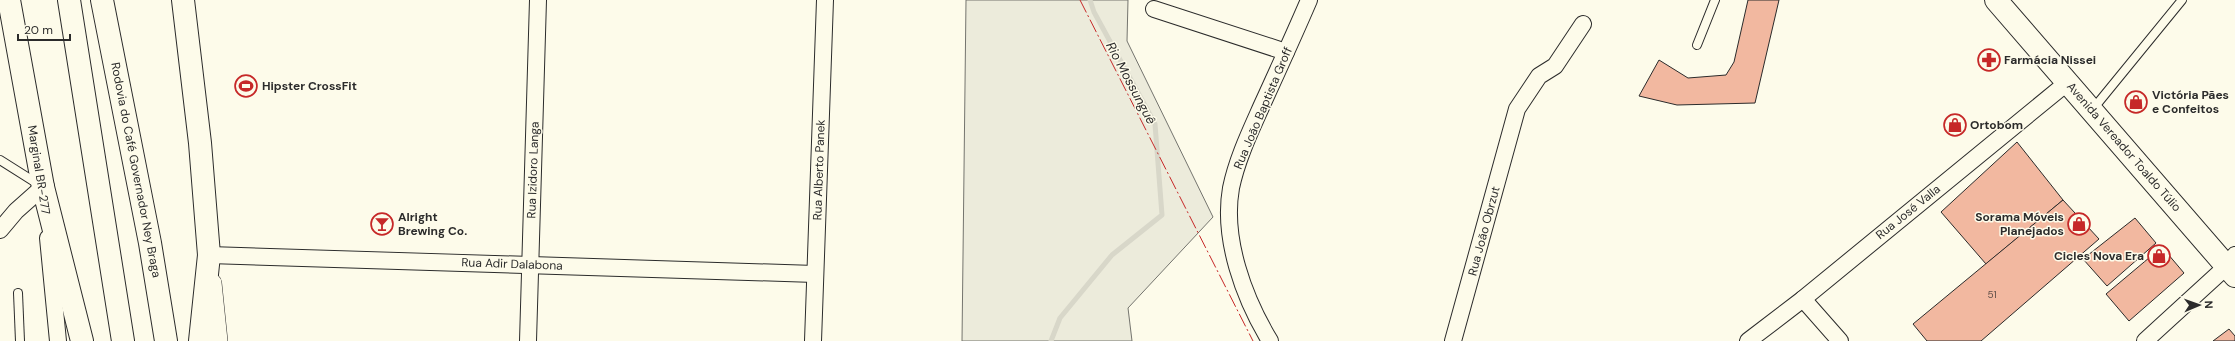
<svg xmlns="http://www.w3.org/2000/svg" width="2235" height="341" viewBox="0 0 2235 341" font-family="'DM Sans',sans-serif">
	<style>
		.green { fill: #ecebdb; stroke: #74746e }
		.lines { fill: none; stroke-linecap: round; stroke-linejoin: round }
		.stream { stroke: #d8d7c9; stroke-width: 5 }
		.building { fill: #f2b8a0; stroke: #2b2b2b }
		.service-casing { stroke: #2b2b2b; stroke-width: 10 }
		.minor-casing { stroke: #2b2b2b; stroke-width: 18 }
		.tertiary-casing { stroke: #2b2b2b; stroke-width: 20 }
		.secondary-casing { stroke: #2b2b2b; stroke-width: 24 }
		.motorway-casing { stroke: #2b2b2b; stroke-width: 24 }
		.service { stroke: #fdfbea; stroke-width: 8 }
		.minor { stroke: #fdfbea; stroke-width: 16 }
		.tertiary { stroke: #fdfbea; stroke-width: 19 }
		.secondary { stroke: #fdfbea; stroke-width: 22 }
		.motorway { stroke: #fdfbea; stroke-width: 22 }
		.power { stroke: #c62828; stroke-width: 1; stroke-dasharray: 14 3 2 3; stroke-linecap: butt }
		.labels { text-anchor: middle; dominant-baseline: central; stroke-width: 3; stroke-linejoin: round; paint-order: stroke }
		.number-label { font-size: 10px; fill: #5d4e48 }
		.poi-label { font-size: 12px; font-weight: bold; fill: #2b2b2b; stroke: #fdfbea; text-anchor: start }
		.street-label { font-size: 12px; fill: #2b2b2b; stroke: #fdfbea }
		.water-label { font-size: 13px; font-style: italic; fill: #2b2b2b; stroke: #fdfbea }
	</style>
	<rect width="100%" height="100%" fill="#fdfbea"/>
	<polygon class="green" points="966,0 1128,0 1127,41 1213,217 1128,308 1132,341 962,341"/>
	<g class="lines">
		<polyline class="stream" points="1051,341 1060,318 1112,255 1162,215 1155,124 1094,12 1090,0"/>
	</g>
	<g class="building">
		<polygon points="1748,0 1779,0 1755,103 1677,105 1639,96 1659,60 1688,78 1726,75 1734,62"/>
		<polygon points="2017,142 2063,200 1986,264 1941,212"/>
		<polygon points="2063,200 2099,239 1981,341 1927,341 1913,324"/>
		<polygon points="2135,218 2156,243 2107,286 2083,259"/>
		<polygon points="2162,247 2184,273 2129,321 2106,294"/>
		<polygon points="2229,329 2235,336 2235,341 2213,341"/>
	</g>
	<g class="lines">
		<g class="service-casing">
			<g id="service">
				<polyline points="1697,45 1715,0"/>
				<polyline points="2093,109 2182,0"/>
				<polyline points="0,160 38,184"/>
				<polyline points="18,293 20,341"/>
			</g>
		</g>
		<g class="minor-casing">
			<g id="minor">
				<polyline points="1154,9 1286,52"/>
				<polyline points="0,230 16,211 43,187"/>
				<polyline points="48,238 58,341"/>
				<polyline points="209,255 815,274"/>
				<polyline points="1803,299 1840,341"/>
				<polyline points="528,341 538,0"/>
				<polyline points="813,341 825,0"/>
				<path d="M1270,341C1244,298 1222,239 1231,188C1237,159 1250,132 1262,105C1278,70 1294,35 1309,0"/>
				<polyline points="1453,341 1517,109 1539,76 1555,66 1583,24"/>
				<polyline points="1748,341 1803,299 2068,82"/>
				<polyline points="2145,341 2227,266 2235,255"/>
			</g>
		</g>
		<g class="tertiary-casing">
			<polyline id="tertiary" points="212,283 218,341"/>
		</g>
		<g class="secondary-casing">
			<g id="secondary">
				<polyline points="9,0 43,187"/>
				<polyline points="183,0 200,143 209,255"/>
				<polyline points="1996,0 2235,276"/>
			</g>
		</g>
		<g class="motorway-casing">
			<g id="motorway">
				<polyline points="69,0 123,341"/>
				<polyline points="102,0 150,243 166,341"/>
				<polyline points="43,187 82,341"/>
				<polyline points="200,341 209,255"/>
			</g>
		</g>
		<use href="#service" class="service"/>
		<use href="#minor" class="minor"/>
		<use href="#tertiary" class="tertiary"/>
		<use href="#secondary" class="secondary"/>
		<use href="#motorway" class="motorway"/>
		<polyline class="power" points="1080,0 1253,341"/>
	</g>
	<defs>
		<g id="pharmacy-ring" transform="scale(1.15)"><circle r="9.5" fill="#fdfbea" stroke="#c62828" stroke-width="1.5"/><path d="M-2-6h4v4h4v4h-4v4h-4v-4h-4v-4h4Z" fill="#c62828"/></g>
		<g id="stadium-ring" transform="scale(1.15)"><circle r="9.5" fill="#fdfbea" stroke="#c62828" stroke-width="1.5"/><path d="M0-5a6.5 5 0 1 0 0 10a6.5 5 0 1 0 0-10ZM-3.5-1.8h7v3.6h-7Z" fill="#c62828"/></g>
		<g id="shop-ring" transform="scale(1.15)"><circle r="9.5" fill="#fdfbea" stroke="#c62828" stroke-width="1.5"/><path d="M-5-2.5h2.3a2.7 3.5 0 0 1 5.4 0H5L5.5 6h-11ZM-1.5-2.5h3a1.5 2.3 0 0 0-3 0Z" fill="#c62828"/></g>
		<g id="bar-ring" transform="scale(1.15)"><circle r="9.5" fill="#fdfbea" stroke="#c62828" stroke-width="1.5"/><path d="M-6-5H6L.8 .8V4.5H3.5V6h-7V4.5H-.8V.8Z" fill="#c62828"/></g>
	</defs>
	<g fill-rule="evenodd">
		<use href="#pharmacy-ring" x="1989" y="60"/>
		<use href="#stadium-ring" x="246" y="86"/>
		<use href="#shop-ring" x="2136" y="102"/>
		<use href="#shop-ring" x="1955" y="125"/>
		<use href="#bar-ring" x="382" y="224"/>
		<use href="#shop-ring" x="2079" y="224"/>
		<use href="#shop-ring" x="2159" y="256"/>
	</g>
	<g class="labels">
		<g class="number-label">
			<text x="1992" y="294">51</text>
		</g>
		<g class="poi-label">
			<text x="2004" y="60">Farmácia Nissei</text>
			<text x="262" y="86">Hipster CrossFit</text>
			<text x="2152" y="95">Victória Pães<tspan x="2152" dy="14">e Confeitos</tspan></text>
			<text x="1970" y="125">Ortobom</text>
			<text x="398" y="217">Alright<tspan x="398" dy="14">Brewing Co.</tspan></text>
			<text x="2064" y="217" text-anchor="end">Sorama Móveis<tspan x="2064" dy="14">Planejados</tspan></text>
			<text x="2144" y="256" text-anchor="end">Cicles Nova Era</text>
		</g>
		<g class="street-label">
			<text transform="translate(1263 108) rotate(-67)">Rua João Baptista Groff</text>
			<text transform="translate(2124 147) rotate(49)">Avenida Vereador Toaldo Túlio</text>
			<text transform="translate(39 170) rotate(81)">Marginal BR-277</text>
			<text transform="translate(136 170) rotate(79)">Rodovia do Café Governador Ney Braga</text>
			<text transform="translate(533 170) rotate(-88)">Rua Izidoro Langa</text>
			<text transform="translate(819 170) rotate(-88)">Rua Alberto Panek</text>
			<text transform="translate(1908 212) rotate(-39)">Rua José Valla</text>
			<text transform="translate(1484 231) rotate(-75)">Rua João Obrzut</text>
			<text transform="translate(512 264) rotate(2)">Rua Adir Dalabona</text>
		</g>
		<g class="water-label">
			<text transform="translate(1131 83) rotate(62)">Rio Mossunguê</text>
		</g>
	</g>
	<g transform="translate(2199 305) rotate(88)" stroke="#fdfbea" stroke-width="3" paint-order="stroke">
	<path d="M0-3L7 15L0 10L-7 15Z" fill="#2b2b2b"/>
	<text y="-6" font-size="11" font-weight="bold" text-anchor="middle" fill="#2b2b2b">N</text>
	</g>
	<path d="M18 34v6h52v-6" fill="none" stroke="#2b2b2b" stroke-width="2"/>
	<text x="24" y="34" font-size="12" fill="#2b2b2b" stroke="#fdfbea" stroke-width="3" paint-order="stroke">20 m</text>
</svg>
